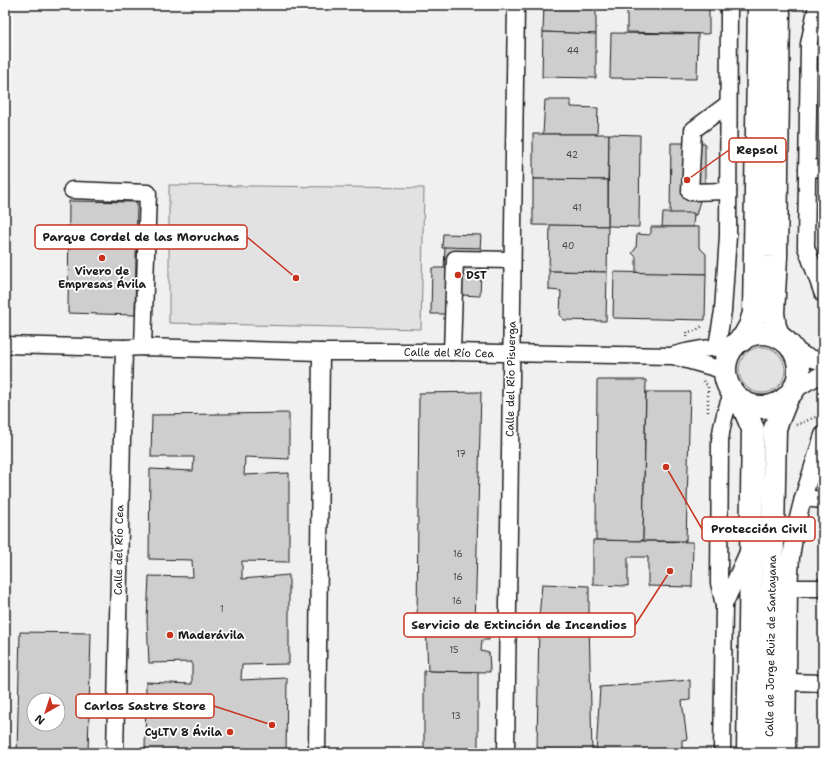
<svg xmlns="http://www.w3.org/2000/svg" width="828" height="758" viewBox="0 0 828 758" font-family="'Shantell Sans',sans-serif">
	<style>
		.built { fill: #f0f0f0; fill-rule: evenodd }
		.green { fill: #e2e2e2; stroke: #7f7f7f }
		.building { fill: #cecece; stroke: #1c1c1c; fill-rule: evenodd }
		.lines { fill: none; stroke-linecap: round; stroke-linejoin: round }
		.minor-casing { stroke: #1c1c1c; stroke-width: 19 }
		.highway-casing { stroke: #1c1c1c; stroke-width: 25 }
		.path { stroke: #1c1c1c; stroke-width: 2.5; stroke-dasharray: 1 3; stroke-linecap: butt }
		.minor { stroke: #fff; stroke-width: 16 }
		.highway { stroke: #fff; stroke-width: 22 }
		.poi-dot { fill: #c8321e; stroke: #fff; stroke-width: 1.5 }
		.labels { text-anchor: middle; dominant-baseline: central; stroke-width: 3.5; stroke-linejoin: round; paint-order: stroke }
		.number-label { font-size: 9px; fill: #484848 }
		.poi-label { font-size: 11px; font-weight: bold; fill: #1c1c1c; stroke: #fff; text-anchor: start }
		.street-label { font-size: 11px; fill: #1c1c1c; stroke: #fff }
		.leader { fill: none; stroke: #c8321e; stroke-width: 1.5 }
		.callout-dot { fill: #c8321e; stroke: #fff; stroke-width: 1.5 }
		.callout { fill: #fff; stroke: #c8321e; stroke-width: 1.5 }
		.callout-label { font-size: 12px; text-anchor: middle; font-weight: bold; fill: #1c1c1c }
	</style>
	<rect width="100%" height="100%" fill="#fff"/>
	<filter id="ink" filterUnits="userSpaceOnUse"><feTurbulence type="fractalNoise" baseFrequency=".025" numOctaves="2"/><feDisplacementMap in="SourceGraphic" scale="8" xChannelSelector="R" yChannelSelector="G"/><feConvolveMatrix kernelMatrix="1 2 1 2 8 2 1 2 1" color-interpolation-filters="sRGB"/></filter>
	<g filter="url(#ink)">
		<path class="built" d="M13,5H823V753H7ZM34,700H58V724H34Z"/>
		<g class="green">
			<polygon points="169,185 424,188 421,329 169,323"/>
			<circle cx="762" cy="370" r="23"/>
		</g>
		<g class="building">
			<polygon points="544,5 596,5 596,34 543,32"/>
			<polygon points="627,5 709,5 709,34 627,32"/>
			<polygon points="543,32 596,34 596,78 542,77"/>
			<polygon points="611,33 698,34 697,79 610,78"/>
			<polygon points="545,100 571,100 571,107 598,108 597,134 543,134"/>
			<polygon points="533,134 609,134 608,180 533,179"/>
			<polygon points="609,134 640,135 639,227 608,226"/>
			<polygon points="671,143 705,143 705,182 696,215 670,216"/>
			<polygon points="533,179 608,180 608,226 533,225"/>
			<polygon points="69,201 137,202 135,315 68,313"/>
			<polygon points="663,213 694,213 693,227 662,227"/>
			<polygon points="550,225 608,226 607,272 549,271"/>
			<polygon points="651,227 699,227 699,247 706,254 706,274 636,273 636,257 632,253 636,248 637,234 649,235 651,233"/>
			<polygon points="443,234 481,235 480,249 442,248"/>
			<polygon points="445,247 482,248 480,296 443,294"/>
			<polygon points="432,268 448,268 447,314 431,314"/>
			<polygon points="549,271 607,272 606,321 564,320 560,315 561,291 549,290"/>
			<polygon points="614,272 706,274 705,320 613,318"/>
			<polygon points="597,380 646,380 643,541 596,540"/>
			<polygon points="481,392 475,627 417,624 419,393"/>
			<polygon points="646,392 690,392 686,541 643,541"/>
			<polygon points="289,413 289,459 245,457 244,475 289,473 289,562 242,561 242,579 289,575 289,664 242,665 241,680 287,678 286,753 145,753 146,682 192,684 192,662 149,663 147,620 149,576 193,577 192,560 149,559 150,469 193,471 194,457 151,457 152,415"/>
			<polygon points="593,540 693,542 692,587 648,586 648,557 628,557 628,586 593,585"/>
			<polygon points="542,584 589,586 589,620 539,618"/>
			<polygon points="539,618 589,620 592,753 537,753"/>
			<polygon points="426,625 489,629 489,640 482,640 481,651 489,653 490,672 428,671"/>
			<path d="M20,632L91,633L88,753H17ZM34,700H58V724H34Z"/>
			<polygon points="424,671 478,672 478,753 424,753"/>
			<polygon points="690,680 690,700 682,701 687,739 682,740 682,751 670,752 662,749 657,753 596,753 600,687"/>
		</g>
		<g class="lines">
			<g class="minor-casing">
				<g id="minor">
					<polyline points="817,5 809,44 806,247 823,294"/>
					<polyline points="807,169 823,168"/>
					<polyline points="72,190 148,193 143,347"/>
					<polyline points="728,191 690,192 693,130 728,104"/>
					<polyline points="5,345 124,348 143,347 321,352 452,352 673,356 726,371"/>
					<polyline points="717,346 723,311 728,236 729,5"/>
					<polyline points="791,347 807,357 823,362"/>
					<polyline points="452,352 455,259 512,260"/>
					<path d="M674,355C694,349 714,347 735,346"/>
					<polyline points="793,391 809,381 823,374"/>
					<polyline points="803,498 823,500"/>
					<polyline points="789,588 823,588"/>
					<polyline points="724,605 749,550"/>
					<polyline points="788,682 823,683"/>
					<polyline points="115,753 124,348"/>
					<polyline points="317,753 321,352"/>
					<polyline points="506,753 516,5"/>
					<path d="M722,753L724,605L719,583L720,440C722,423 726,408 733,392"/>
					<polyline points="787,753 789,588 791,557 796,526 803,498 823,435"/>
				</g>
			</g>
			<g class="highway-casing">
				<g id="highway">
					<polyline points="779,5 776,257 773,313 775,327 780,338"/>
					<circle cx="762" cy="370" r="37"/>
					<polyline points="742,340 750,326 754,313 759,5"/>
					<polyline points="740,399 753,429 748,753"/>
					<polyline points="769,753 775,428 787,398"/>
				</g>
			</g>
			<g class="path">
				<polyline points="687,337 687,332 695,331 704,325"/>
				<polyline points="703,381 708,386 708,412"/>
				<polyline points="796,425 818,416 823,418"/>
			</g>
			<use href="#minor" class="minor"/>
			<use href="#highway" class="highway"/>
		</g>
	</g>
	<g class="poi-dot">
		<circle cx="102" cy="258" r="4"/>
		<circle cx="458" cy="275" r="4"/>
		<circle cx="170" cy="635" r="4"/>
		<circle cx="230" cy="732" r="4"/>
	</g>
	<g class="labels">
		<g class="number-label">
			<text x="573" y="51">44</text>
			<text x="572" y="155">42</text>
			<text x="577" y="208">41</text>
			<text x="568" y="246">40</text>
			<text x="461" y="454">17</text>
			<text x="458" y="554">16</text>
			<text x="458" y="577">16</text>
			<text x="457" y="601">16</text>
			<text x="222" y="609">1</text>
			<text x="454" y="650">15</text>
			<text x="456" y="716">13</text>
		</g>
		<g class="poi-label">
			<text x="102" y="271" text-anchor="middle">Vivero de<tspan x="102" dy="13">Empresas Ávila</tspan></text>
			<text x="466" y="275">DST</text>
			<text x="178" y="635">Maderávila</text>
			<text x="222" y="732" text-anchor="end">CyLTV 8 Ávila</text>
		</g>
		<g class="street-label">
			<text transform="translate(449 353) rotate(1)">Calle del Río Cea</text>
			<text transform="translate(511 379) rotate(-89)">Calle del Río Pisuerga</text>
			<text transform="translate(119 550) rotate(-89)">Calle del Río Cea</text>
			<text transform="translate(771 646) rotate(-89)">Calle de Jorge Ruiz de Santayana</text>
		</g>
	</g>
	<path class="leader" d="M687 180L729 150M296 278L247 237M666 467L702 529M670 571L635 625M272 725L214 706"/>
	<g class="callout-dot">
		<circle cx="687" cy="180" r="4"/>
		<circle cx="296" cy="278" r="4"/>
		<circle cx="666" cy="467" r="4"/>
		<circle cx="670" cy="571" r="4"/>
		<circle cx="272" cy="725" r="4"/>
	</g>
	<g class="callout">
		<rect x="729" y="138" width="57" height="24" rx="4"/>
		<rect x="35" y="225" width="212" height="24" rx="4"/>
		<rect x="702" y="517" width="113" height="24" rx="4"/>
		<rect x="404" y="613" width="231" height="24" rx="4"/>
		<rect x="76" y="694" width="138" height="24" rx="4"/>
	</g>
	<g class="callout-label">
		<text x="757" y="154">Repsol</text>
		<text x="141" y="241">Parque Cordel de las Moruchas</text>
		<text x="759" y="533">Protección Civil</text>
		<text x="519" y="629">Servicio de Extinción de Incendios</text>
		<text x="145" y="710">Carlos Sastre Store</text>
	</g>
	<rect width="828" height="758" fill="none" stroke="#fff" stroke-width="20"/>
	<rect x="10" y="10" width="808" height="738" fill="none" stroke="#1c1c1c" stroke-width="1.5" filter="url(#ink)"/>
	<g transform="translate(46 712) rotate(219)"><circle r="19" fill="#ffffff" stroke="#a4a4a4"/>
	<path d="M0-3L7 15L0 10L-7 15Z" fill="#c8321e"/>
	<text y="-6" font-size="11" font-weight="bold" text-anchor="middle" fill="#1c1c1c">N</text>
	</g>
</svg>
